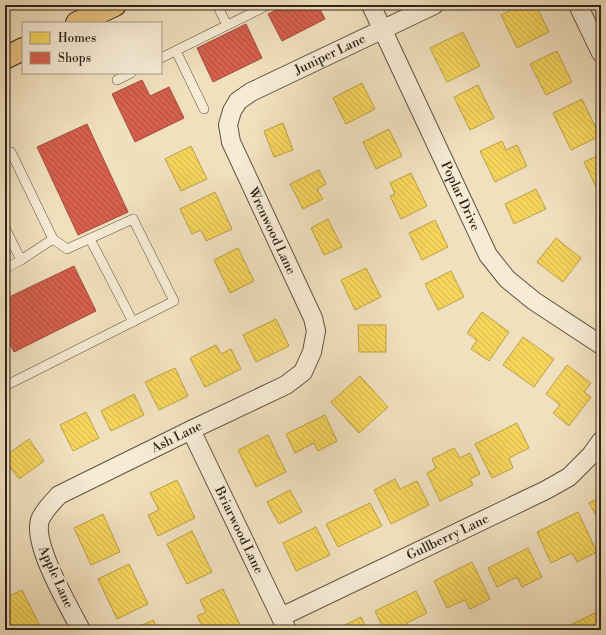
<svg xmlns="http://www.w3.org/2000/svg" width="606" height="635" viewBox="0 0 606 635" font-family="'Libre Bodoni',serif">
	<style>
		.homes { fill: url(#homes-back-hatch); stroke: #baa047 }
		.shops { fill: url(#shops-back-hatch); stroke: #a34e3d }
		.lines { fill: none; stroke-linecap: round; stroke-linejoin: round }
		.service-casing { stroke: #5e5341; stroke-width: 10 }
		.minor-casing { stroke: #5e5341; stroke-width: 20 }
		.primary-casing { stroke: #2d2417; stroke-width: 24 }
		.service { stroke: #f6ebd5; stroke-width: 9 }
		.minor { stroke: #f6ebd5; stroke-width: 18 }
		.primary { stroke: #e8c07f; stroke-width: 22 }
		.labels { text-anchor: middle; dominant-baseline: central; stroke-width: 4; stroke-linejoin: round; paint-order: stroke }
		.street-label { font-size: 13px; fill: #2d2417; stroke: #f6ebd5 }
	</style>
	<defs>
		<pattern id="homes-back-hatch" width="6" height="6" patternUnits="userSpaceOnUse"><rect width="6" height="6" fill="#f6d55c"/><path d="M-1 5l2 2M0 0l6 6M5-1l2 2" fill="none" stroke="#d3b74f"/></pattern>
		<pattern id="shops-back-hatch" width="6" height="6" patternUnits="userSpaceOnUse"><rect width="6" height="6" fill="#d6604d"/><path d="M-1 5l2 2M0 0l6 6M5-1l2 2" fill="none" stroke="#ae4f3f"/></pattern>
	</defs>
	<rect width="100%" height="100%" fill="#f1e0be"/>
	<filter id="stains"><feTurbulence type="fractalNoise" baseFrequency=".005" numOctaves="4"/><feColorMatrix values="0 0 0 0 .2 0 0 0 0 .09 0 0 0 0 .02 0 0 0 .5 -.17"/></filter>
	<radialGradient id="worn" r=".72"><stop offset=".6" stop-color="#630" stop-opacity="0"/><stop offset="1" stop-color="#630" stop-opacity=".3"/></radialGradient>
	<g class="homes">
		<polygon points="521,5 536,5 549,32 517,48 501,15"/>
		<polygon points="463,32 480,66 447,82 430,48"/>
		<polygon points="557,51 572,82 546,95 530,64"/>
		<polygon points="362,83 375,109 346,124 333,98"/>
		<polygon points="478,85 494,118 470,130 454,97"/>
		<polygon points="582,99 600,136 571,150 553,113"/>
		<polygon points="283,123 293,150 274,157 264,131"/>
		<polygon points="389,129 402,156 376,169 363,142"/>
		<polygon points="502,141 506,150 517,145 527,166 495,182 480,151"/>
		<polygon points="191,146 207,179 181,191 165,159"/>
		<polygon points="601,154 601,194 600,195 584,162"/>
		<polygon points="319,170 326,184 317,189 323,199 303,209 290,184"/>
		<polygon points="411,173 427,206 401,219 390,196 395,194 390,183"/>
		<polygon points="536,189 546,209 514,224 505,204"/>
		<polygon points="215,192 232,229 206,241 201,230 192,234 180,209"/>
		<polygon points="328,219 342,247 324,255 311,228"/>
		<polygon points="435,220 448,247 422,260 409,233"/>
		<polygon points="556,238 581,258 563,282 537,262"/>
		<polygon points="238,248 254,281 230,293 214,260"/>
		<polygon points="366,268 381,297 355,310 341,280"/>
		<polygon points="451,271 464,297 438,310 425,284"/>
		<polygon points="482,312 509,332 489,361 471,349 477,340 467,333"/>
		<polygon points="276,319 289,346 256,362 243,335"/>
		<polygon points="358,325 386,325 386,352 359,352"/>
		<polygon points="523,337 554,359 534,387 503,365"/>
		<polygon points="216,345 221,354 231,349 241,369 205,387 190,358"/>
		<polygon points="567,365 591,383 584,392 591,397 569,426 553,413 560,405 546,394"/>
		<polygon points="175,368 188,396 159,410 145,382"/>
		<polygon points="360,376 388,407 359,433 331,402"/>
		<polygon points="134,394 144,415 111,431 101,411"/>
		<polygon points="86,412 99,438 73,451 60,425"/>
		<polygon points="325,415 337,441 318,451 314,443 295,453 286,434"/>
		<polygon points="517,423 529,448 509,458 513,468 492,478 475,444"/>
		<polygon points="268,435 286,472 256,487 238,450"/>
		<polygon points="29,439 44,461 19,479 5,460 5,456"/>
		<polygon points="454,448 460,458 470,453 480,474 470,479 473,485 440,501 427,473 436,468 432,459"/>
		<polygon points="395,479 400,489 417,481 429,505 391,524 374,490"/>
		<polygon points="177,480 195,518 158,536 148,515 159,510 150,493"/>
		<polygon points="290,490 302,512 279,524 267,502"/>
		<polygon points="601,497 601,524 589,503"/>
		<polygon points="5,500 10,502 5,511"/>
		<polygon points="370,503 382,526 338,547 326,524"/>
		<polygon points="578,512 597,552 577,562 572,553 551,563 537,532"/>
		<polygon points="103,514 120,552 91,565 74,528"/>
		<polygon points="316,527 330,555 296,571 283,543"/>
		<polygon points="192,531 212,572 187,584 167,544"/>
		<polygon points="528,548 542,577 522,587 517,577 497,587 488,568"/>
		<polygon points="472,562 490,599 470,609 465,600 447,608 434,581"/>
		<polygon points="129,564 148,604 117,619 98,579"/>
		<polygon points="223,589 241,627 235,630 204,630 197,616 206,612 200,600"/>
		<polygon points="22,590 42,630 8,630 5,623 5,598"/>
		<polygon points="416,591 427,613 407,623 410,630 384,630 375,611"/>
		<polygon points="597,612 601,620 601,630 560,630"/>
		<polygon points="361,617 367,630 335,630"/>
		<polygon points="153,620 158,630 132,630"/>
	</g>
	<g class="shops">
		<polygon points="287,5 318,5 325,19 282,41 268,14"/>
		<polygon points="246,24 262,58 213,82 197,48"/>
		<polygon points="142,80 150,96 169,87 184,118 135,142 112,94"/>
		<polygon points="87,124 128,212 78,235 37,147"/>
		<polygon points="74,266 96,311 14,352 5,334 5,299"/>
	</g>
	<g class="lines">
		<g class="service-casing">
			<g id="service">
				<polyline points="217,5 227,25"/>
				<polyline points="176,51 204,109"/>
				<polyline points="161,58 268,5"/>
				<polyline points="117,80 131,73"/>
				<polyline points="5,153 11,152 53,239 21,260"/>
				<polyline points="5,228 21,260 5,269"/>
				<polyline points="90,239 133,322"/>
				<polyline points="5,386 174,301 133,219 67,249 53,239"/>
			</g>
		</g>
		<g class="minor-casing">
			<g id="minor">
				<path id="s1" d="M371,5L488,255L507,279L534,301L601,345"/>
				<polyline points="578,5 601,53"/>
				<path id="s2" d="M191,430L287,630"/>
				<path id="s3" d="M281,617L546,490L569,477L591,455L601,441"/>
				<path id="s4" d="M81,630C69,607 32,544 40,520C44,510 52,503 59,495L191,430L286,385L303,372L312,352L316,331L313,318L231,142L228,125L232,111L238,101L251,92L434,5"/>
			</g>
		</g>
		<g class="primary-casing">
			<g id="primary">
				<polyline points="77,23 115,5"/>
				<polyline points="5,58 23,49"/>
			</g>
		</g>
		<use href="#service" class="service"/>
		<use href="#minor" class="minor"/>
		<use href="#primary" class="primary"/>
	</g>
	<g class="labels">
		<g class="street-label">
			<text stroke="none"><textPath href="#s4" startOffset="822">Juniper Lane</textPath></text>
			<text stroke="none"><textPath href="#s1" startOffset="211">Poplar Drive</textPath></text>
			<text transform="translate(272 231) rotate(65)">Wrenwood Lane</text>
			<text stroke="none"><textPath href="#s4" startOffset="282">Ash Lane</textPath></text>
			<text stroke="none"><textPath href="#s2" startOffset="111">Briarwood Lane</textPath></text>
			<text stroke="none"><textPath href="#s3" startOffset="185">Gullberry Lane</textPath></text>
			<text transform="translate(56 577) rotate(66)">Apple Lane</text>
		</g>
	</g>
	<rect width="606" height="635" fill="none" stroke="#f1e0be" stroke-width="20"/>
	<rect x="6" y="6" width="594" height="623" fill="none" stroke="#2d2417" stroke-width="2"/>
	<rect x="10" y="10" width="586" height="615" fill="none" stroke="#2d2417"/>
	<rect x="22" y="22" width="140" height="52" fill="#f6ebd5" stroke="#a69b89"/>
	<rect x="30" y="32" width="20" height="12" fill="#f6d55c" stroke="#a69b89"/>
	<text x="58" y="42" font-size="12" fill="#2d2417">Homes</text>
	<rect x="30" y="52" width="20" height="12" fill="#d6604d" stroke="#a69b89"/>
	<text x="58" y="62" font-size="12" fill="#2d2417">Shops</text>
	<rect width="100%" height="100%" filter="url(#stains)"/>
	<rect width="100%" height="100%" fill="url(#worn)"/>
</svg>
